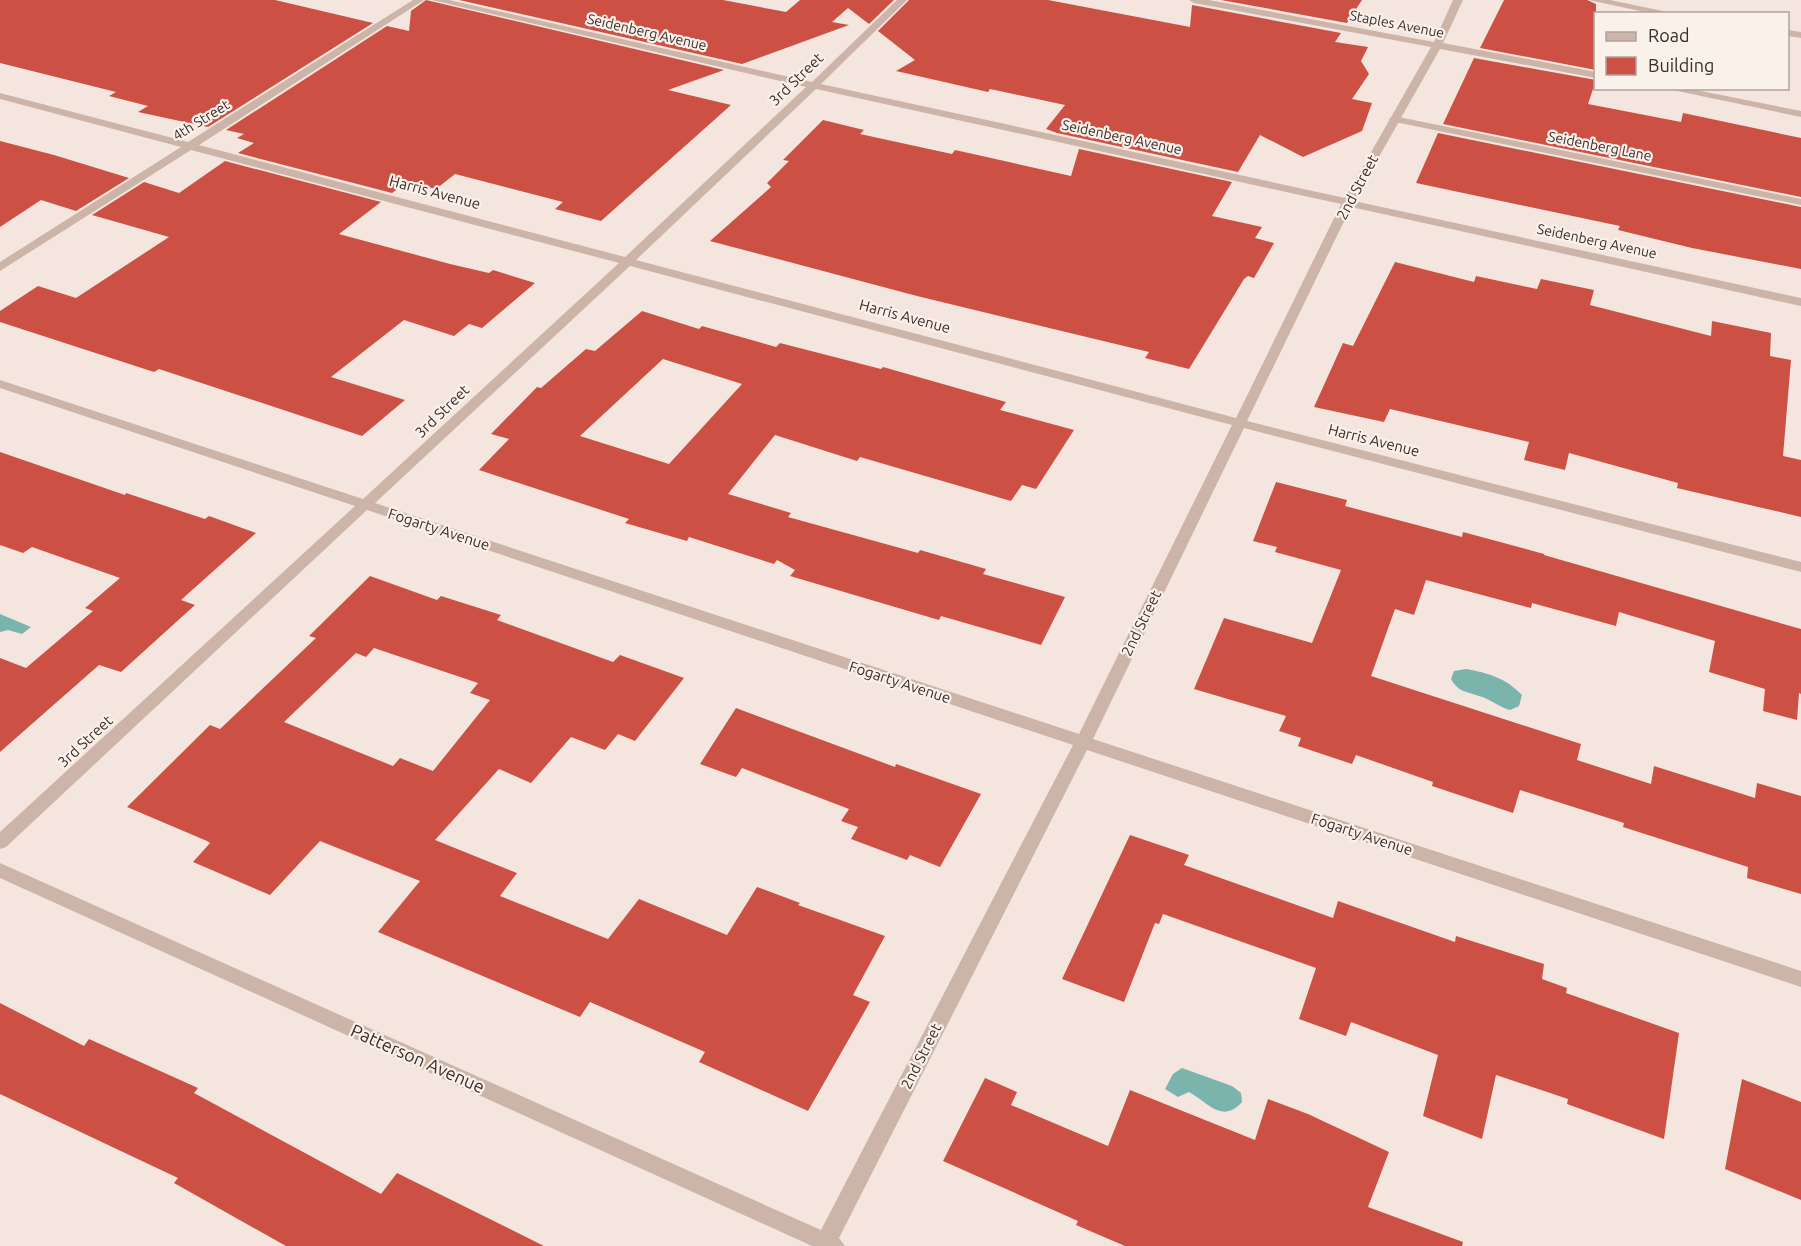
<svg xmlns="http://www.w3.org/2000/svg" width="1801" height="1246" viewBox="0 0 1801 1246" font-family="Ubuntu,sans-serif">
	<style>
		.water { fill: #7bb3ad }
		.building { fill: #cc5144; fill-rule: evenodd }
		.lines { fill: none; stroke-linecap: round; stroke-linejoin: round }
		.lane { fill: #cdb4a9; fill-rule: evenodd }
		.street { fill: #cdb4a9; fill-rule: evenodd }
		.labels { text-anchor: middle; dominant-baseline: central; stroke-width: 4.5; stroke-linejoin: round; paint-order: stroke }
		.far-street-label { font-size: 14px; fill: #3a2c29; stroke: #fbf1eb }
		.street-label { font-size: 15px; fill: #3a2c29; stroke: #fbf1eb }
		.near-street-label { font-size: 18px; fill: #3a2c29; stroke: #fbf1eb }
	</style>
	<rect width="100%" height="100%" fill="#f4e6de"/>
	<g class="water">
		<polygon points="0,614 31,627 22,634 8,630 0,632"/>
		<path d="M1466,669C1488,673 1506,678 1522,695L1519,706L1510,710C1499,707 1490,699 1479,696C1466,691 1459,693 1451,679L1454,671Z"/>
		<path d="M1182,1068L1232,1086L1241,1093L1242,1102C1222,1124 1209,1103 1189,1092L1178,1097L1165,1089L1173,1074Z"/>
	</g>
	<g class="building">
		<polygon points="0,0 275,0 373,23 208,127 138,112 148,106 109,96 116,92 0,63"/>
		<polygon points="426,0 724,70 668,90 731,105 601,221 555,209 563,202 455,174 436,189 407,182 392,193 238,153 254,143 237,138 244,134 226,130 387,26 409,31 411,11"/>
		<polygon points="459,0 723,0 786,12 800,0 894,0 869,24 848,8 832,22 849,25 742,64"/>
		<polygon points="909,0 1048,0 1190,27 1192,5 1341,33 1335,42 1368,47 1361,61 1369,74 1352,99 1372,103 1362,131 1303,157 1260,135 1238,172 1057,133 1046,129 1065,105 990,89 988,92 896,71 915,60 878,31"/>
		<polygon points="1221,0 1362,0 1347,23"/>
		<polygon points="1504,0 1587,0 1596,4 1596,70 1480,48"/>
		<polygon points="1474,58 1596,80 1588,104 1681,122 1683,113 1801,138 1801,197 1443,124"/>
		<polygon points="823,120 864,130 860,134 952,154 955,150 1071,176 1079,149 1232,182 1212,216 1262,227 1255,238 1274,243 1254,278 1248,276 1244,279 1189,369 1145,358 1149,352 917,296 710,241 771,187 767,183 789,161 783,160"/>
		<polygon points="1438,133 1801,207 1801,269 1692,248 1618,230 1620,226 1416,183"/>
		<polygon points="0,141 54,155 129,178 76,211 41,200 0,227"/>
		<polygon points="225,161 381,202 339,234 450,264 489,273 493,270 535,283 482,328 469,324 454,336 404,320 331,377 405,400 362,436 159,369 154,372 0,322 0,311 38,286 76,298 169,237 92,215 144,182 179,193"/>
		<polygon points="1395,262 1474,282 1476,276 1537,289 1541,279 1594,290 1590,305 1711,336 1712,321 1771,333 1770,356 1791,360 1783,456 1801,460 1801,517 1677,488 1678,483 1569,453 1565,470 1524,460 1529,442 1390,409 1384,422 1314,407 1343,343 1353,346"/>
		<path d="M642,311L699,329L702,326L776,347L780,343L881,369L883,367L1006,402L1000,410L1074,430L1036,489L1022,485L1011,501L860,457L857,461L775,435L728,494L791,513L788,517L918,553L920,550L986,569L983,574L1065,597L1041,645L941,616L939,620L790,576L795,570L777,560L774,564L689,537L687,541L625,523L629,519L479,470L509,439L491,434L537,387L541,388L586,349L595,351ZM663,359L742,384L669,464L580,436Z"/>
		<polygon points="0,452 125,495 126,493 205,519 209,516 256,533 181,600 195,605 121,672 99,665 0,752 0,658 26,668 93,611 85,608 120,578 32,547 23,553 0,545"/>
		<polygon points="1276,482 1347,500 1345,506 1462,537 1463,532 1544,554 1544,555 1801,629 1801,694 1799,693 1797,720 1763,711 1765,689 1709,672 1715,641 1619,612 1616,626 1532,603 1531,608 1426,580 1414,615 1395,609 1371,676 1581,744 1577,760 1651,784 1654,766 1755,798 1757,783 1801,796 1801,894 1747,878 1748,867 1623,827 1624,823 1520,790 1513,813 1432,786 1433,782 1356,755 1352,764 1298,746 1301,738 1279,731 1286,716 1194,689 1224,618 1312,643 1341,570 1275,552 1277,547 1253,541"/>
		<path d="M370,576L437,600L441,596L501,615L497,620L613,662L620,655L684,678L635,741L618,734L605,750L571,737L531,783L499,769L435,840L517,873L500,896L608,939L639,899L727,935L757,887L800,903L798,905L885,936L853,995L870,1002L808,1111L699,1062L705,1052L590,1002L580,1017L378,932L420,881L320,841L270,895L193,862L210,843L207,841L127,807L210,725L220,729L316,638L309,636ZM374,648L478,683L470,693L490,700L433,771L400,758L393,766L284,722L356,653L366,657Z"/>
		<polygon points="736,708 895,767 896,764 981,794 940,867 910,855 907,860 851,839 858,827 841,821 849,809 742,768 736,777 700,764"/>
		<polygon points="1130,835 1189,855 1184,865 1333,918 1338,901 1455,942 1456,936 1544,964 1542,979 1567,988 1566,993 1679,1033 1664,1139 1567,1104 1568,1099 1496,1075 1482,1139 1423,1116 1438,1055 1351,1022 1346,1036 1299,1019 1316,968 1163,914 1159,924 1155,923 1124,1002 1062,979"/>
		<polygon points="0,1003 84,1046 89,1039 198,1088 194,1093 381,1194 397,1173 544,1246 286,1246 174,1183 178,1178 0,1094"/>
		<polygon points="985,1078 1017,1092 1011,1105 1108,1146 1130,1090 1255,1140 1268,1099 1308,1114 1389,1152 1368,1207 1463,1242 1462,1246 1125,1246 1076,1225 1078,1221 943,1161"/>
		<polygon points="1742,1079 1801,1102 1801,1200 1725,1169"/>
	</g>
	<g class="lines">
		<g class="lane">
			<polygon points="1589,0 1610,0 1677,14 1654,14"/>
			<polygon points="1788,30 1801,32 1801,38 1788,36"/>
			<polygon points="1394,116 1801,199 1801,205 1390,121 1389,119"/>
		</g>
		<g class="street">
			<path d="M413,0H424L199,145L625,257L806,87L432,0H449L812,82L897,0H907L821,84L1345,198L1431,47L1194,3L1189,0H1209L1434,42L1453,0H1463L1443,43L1596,72V78L1440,49L1354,201L1801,298V306L1351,207L1247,421L1801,562V572L1244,428L1093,739L1801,971V987L1087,750L839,1238L845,1246H812L0,878V863L821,1230L1073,745L367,510L6,847L0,849V832L355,506L0,388V380L363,499L619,263L191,150L0,271V262L181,147L0,99V93L188,142ZM816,89L1341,204L1236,418L636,260ZM630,266L1232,425L1079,734L375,503Z"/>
			<polygon points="1663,88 1686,88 1801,111 1801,117"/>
		</g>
	</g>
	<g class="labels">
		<g class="far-street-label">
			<text transform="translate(1397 24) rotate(11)">Staples Avenue</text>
			<text transform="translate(647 32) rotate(13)">Seidenberg Avenue</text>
			<text transform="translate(201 120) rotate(-32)">4th Street</text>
			<text transform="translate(1122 137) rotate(12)">Seidenberg Avenue</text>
			<text transform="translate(1600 146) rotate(11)">Seidenberg Lane</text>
			<text transform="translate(1597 241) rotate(12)">Seidenberg Avenue</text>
		</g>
		<g class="street-label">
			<text transform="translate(796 79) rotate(-44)">3rd Street</text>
			<text transform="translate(1357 187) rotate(-62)">2nd Street</text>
			<text transform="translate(435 192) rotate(15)">Harris Avenue</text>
			<text transform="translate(905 316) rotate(15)">Harris Avenue</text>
			<text transform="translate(442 411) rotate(-44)">3rd Street</text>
			<text transform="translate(1374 440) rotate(14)">Harris Avenue</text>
			<text transform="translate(439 529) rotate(18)">Fogarty Avenue</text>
			<text transform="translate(1141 623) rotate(-64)">2nd Street</text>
			<text transform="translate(900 682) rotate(18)">Fogarty Avenue</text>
			<text transform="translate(85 741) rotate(-43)">3rd Street</text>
			<text transform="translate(1362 834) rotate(18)">Fogarty Avenue</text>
			<text transform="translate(921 1056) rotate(-63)">2nd Street</text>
		</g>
		<g class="near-street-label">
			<text transform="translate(418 1058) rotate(24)">Patterson Avenue</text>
		</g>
	</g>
	<rect x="1594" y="12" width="195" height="78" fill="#fbf1eb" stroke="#aea29d" stroke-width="1.5"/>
	<rect x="1606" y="32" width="30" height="9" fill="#cdb4a9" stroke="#aea29d" stroke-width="1.5"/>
	<text x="1648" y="42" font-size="18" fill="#3a2c29">Road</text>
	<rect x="1606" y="57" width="30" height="18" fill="#cc5144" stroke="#aea29d" stroke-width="1.5"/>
	<text x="1648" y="72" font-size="18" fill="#3a2c29">Building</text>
</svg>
